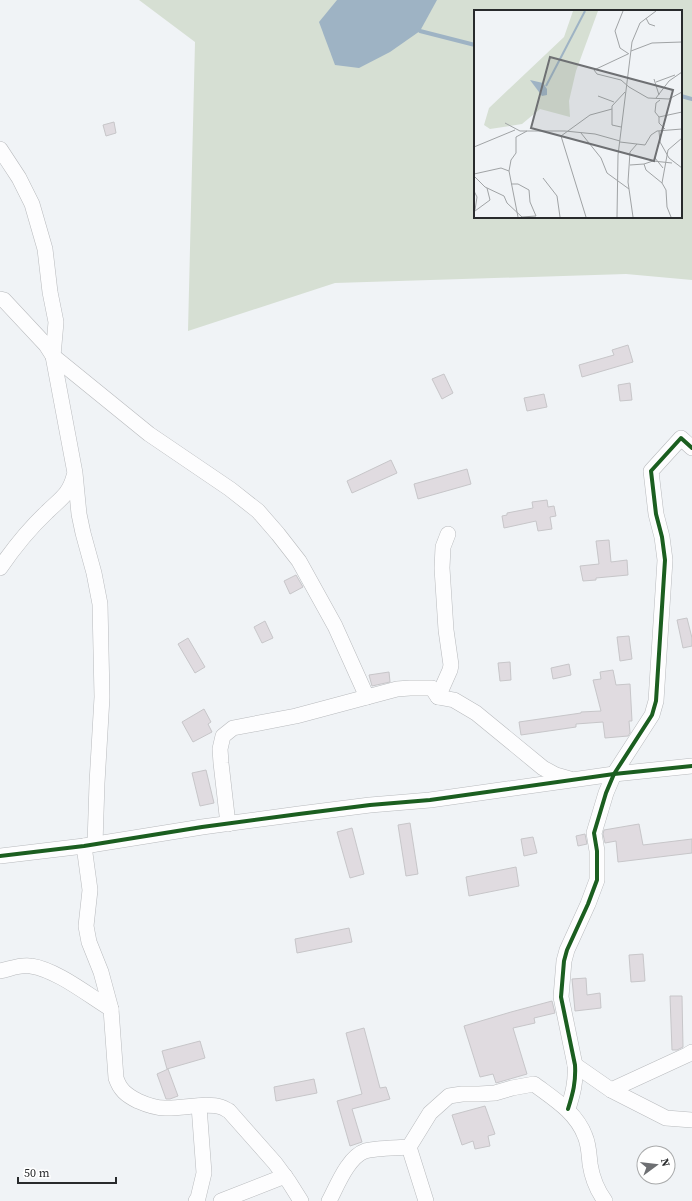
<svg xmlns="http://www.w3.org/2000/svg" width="692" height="1201" viewBox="0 0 692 1201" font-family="'Source Serif 4',serif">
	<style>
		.green { fill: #d6dfd3; fill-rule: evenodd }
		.water { fill: #9eb3c4 }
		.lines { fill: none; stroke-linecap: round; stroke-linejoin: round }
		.stream { stroke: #9eb3c4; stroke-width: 4 }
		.building { fill: #e0dbe0; stroke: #c7c6c9 }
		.minor-casing { stroke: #b8babd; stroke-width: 16 }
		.minor { stroke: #fdfdfe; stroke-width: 15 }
		.cycleway-casing { stroke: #fff; stroke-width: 6 }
		.cycleway { stroke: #1b5e20; stroke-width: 4 }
		.inset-river { fill: none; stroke: #9eb3c4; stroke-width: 2 }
		.inset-road { fill: none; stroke: #a0a3a5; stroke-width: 1 }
		.view { fill: #6e7073; fill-opacity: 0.15; stroke: #6e7073; stroke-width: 2 }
		.inset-edge { fill: none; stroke: #282a2c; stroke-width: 2 }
	</style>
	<rect width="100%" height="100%" fill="#f0f3f6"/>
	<path class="green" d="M139,0H692V280L626,274L335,283L188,331L195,42ZM475,11H681V217H475Z"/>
	<polygon class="water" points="337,0 437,0 420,31 390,52 359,68 335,65 319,22"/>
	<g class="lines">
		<g class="stream">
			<polyline points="420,31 475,45"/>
			<polyline points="681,96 692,99"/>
		</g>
	</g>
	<g class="building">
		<polygon points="114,122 116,133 106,136 103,125"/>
		<polygon points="628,345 633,362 582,377 579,365 614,355 612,350"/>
		<polygon points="444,374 453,393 442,399 432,379"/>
		<polygon points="630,383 632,400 620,401 618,385"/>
		<polygon points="544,394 547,407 527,411 524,398"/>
		<polygon points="391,460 397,473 352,493 347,481"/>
		<polygon points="467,469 471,484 418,499 414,484"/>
		<polygon points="547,500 548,507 554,506 556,516 550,517 552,529 538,531 536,521 504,528 502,516 507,515 507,513 533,508 532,502"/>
		<polygon points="609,540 611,562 627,560 628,575 596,578 596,580 583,581 580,566 599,564 596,541"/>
		<polygon points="296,575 303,587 290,594 284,581"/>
		<polygon points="687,618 692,638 692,646 683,648 677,620"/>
		<polygon points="265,621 273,638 262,643 254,627"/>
		<polygon points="629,636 632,659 620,661 617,637"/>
		<polygon points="188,638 205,667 195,673 178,644"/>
		<polygon points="510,662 511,680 500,681 498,663"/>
		<polygon points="569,664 571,675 553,679 551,668"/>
		<polygon points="613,670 616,685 630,684 632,721 629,721 630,733 628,736 605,738 603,722 576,724 576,727 521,735 519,722 581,713 581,712 601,711 593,680 601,679 600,672"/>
		<polygon points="389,672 390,682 372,686 369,675"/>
		<polygon points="204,709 211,722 208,724 212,732 193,742 182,722"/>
		<polygon points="206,770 214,803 200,806 192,773"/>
		<polygon points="410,823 418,874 406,876 398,825"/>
		<polygon points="639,824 643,845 692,839 692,853 618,862 616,841 605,843 603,834 604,830"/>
		<polygon points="352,828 364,874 350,878 337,832"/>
		<polygon points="585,834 587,844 578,846 576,836"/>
		<polygon points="533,837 537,853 524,856 521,839"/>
		<polygon points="516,867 519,886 469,896 466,877"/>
		<polygon points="349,928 352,942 297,953 295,939"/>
		<polygon points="643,954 645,981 631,982 629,955"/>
		<polygon points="586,978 587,995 600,993 601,1008 575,1011 572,979"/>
		<polygon points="670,996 682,996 683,1047 677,1050 672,1050"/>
		<polygon points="552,1001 555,1013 534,1018 535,1023 513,1028 527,1074 496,1083 493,1074 480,1077 464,1026 511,1012"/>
		<polygon points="364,1028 380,1088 386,1087 390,1099 352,1109 362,1142 350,1146 337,1101 362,1094 346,1033"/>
		<polygon points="200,1041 205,1058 167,1069 162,1051"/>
		<polygon points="168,1069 178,1096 170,1099 166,1099 157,1074"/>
		<polygon points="314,1079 317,1093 276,1101 274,1087"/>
		<polygon points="485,1106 495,1134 488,1136 490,1146 475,1149 473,1141 462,1145 452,1115"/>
	</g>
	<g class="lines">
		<g class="minor-casing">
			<g id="minor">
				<polyline points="0,149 19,178 32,204 45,249 50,292 56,322 53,356"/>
				<polyline points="0,299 4,300 46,345 53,356 75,473 79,514 83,533 94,573 100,604 102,697 97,783 95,844"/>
				<polyline points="53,356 149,434 230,489 258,511 278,534 299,561 335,626 367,697"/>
				<path d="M0,568C13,549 30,528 47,512C60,499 69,495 74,476"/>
				<polyline points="438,697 450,670 451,665 446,630 442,568 443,547 448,534"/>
				<polyline points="228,824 221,763 220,749 223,736 233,728 296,716 397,689 410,688 432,688 438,697 454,700 476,713 543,768 556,775 570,779"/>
				<path d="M84,846L90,890L86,926L89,942L101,972L111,1009L116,1078C120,1090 126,1095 138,1101C147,1105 155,1108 165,1108C181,1109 206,1102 221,1107C224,1108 227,1110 229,1111L275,1163L289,1182L301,1201"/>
				<polyline points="0,856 84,846 202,827 299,814 370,805 430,800 614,774 692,766"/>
				<path d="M0,971C10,969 21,964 31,966C57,970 88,995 111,1009"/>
				<polyline points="575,1065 611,1090 666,1118 692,1120"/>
				<polyline points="611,1090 687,1055 692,1052"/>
				<path d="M568,1109C573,1093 576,1082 575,1065L561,997L564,961L567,950L588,904L597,880V851L594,833L606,793L614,774L652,715L656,701L665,560L662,537L656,514L651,471L681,438L692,448"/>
				<polyline points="196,1201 198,1198 204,1173 199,1106"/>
				<polyline points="221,1201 285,1176"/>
				<path d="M329,1201C337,1186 348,1157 365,1151C375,1148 398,1148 409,1147"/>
				<path d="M426,1201L409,1147L430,1113L449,1096L462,1094H479L495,1093L512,1088L534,1084C554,1099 576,1112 585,1136C589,1145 589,1155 590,1164C592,1177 597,1190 605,1201"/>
			</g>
		</g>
		<use href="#minor" class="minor"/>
		<g class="cycleway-casing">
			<g id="cycleway">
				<polyline points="0,856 84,846 202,827 299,814 370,805 430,800 614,774 692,766"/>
				<path d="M568,1109C573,1093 576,1082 575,1065L561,997L564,961L567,950L588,904L597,880V851L594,833L606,793L614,774L652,715L656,701L665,560L662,537L656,514L651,471L681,438L692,448"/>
			</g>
		</g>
		<use href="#cycleway" class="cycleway"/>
	</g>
	<g transform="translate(474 10)">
		<rect width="208" height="208" fill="#f0f3f6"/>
		<path d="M99,1H124L102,61L95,91L96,107L66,99L48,114L16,119L10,115L15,98L90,27Z" fill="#d6dfd3"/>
		<path d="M56,70L69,73L73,79V85L68,86Z" fill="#9eb3c4"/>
		<path class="inset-river" d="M72,76L111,1"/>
		<path class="inset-road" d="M149,1L141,21L146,38L155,44M172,8L175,14L181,16M157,41L178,33L208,32M154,44L120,60L123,64L147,70L155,77L174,88L195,89L208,82M180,69L185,85M182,72L201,65M124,86L140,92M182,88L195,71L208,62M186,90L182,93L181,102L185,107V113L191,119M185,107L208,102M31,113L46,121H91L121,124L146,131M147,117L138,115V96L151,82M185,121L186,132L195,148L208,158M107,123L127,148L133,163L155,179M146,132L171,135L177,125L183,121L208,119M0,137L41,120M181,148L189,158M170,154L179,151L198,153M156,155L170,154L172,160L188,173L192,180L193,197L197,207M35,161L37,150L42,143V127L53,121M0,164L27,158L35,161L44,207M0,166L11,177L30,186L33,193L48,207L62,206M69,168L83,186L86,207M188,173L194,140L208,128M37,174H44L55,180L56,192L62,206M0,181L3,187L1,200M1,201L16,190L13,178M112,207L87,126L116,105L138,99M143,207L144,145L158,32L166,13L182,1M159,207L154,172L156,142L163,134"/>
		<path class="view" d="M76,47L199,80L180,151L57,118Z"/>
		<rect width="208" height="208" class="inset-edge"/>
	</g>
	<g transform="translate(656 1165) rotate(75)"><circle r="19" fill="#ffffff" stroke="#a9aaab"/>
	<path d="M0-3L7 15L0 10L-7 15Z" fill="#6e7073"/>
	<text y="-6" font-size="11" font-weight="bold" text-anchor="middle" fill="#282a2c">N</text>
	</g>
	<path d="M18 1177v6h98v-6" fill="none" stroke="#282a2c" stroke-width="2"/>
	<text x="24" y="1177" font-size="12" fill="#282a2c" stroke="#ffffff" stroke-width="3" paint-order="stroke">50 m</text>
</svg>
